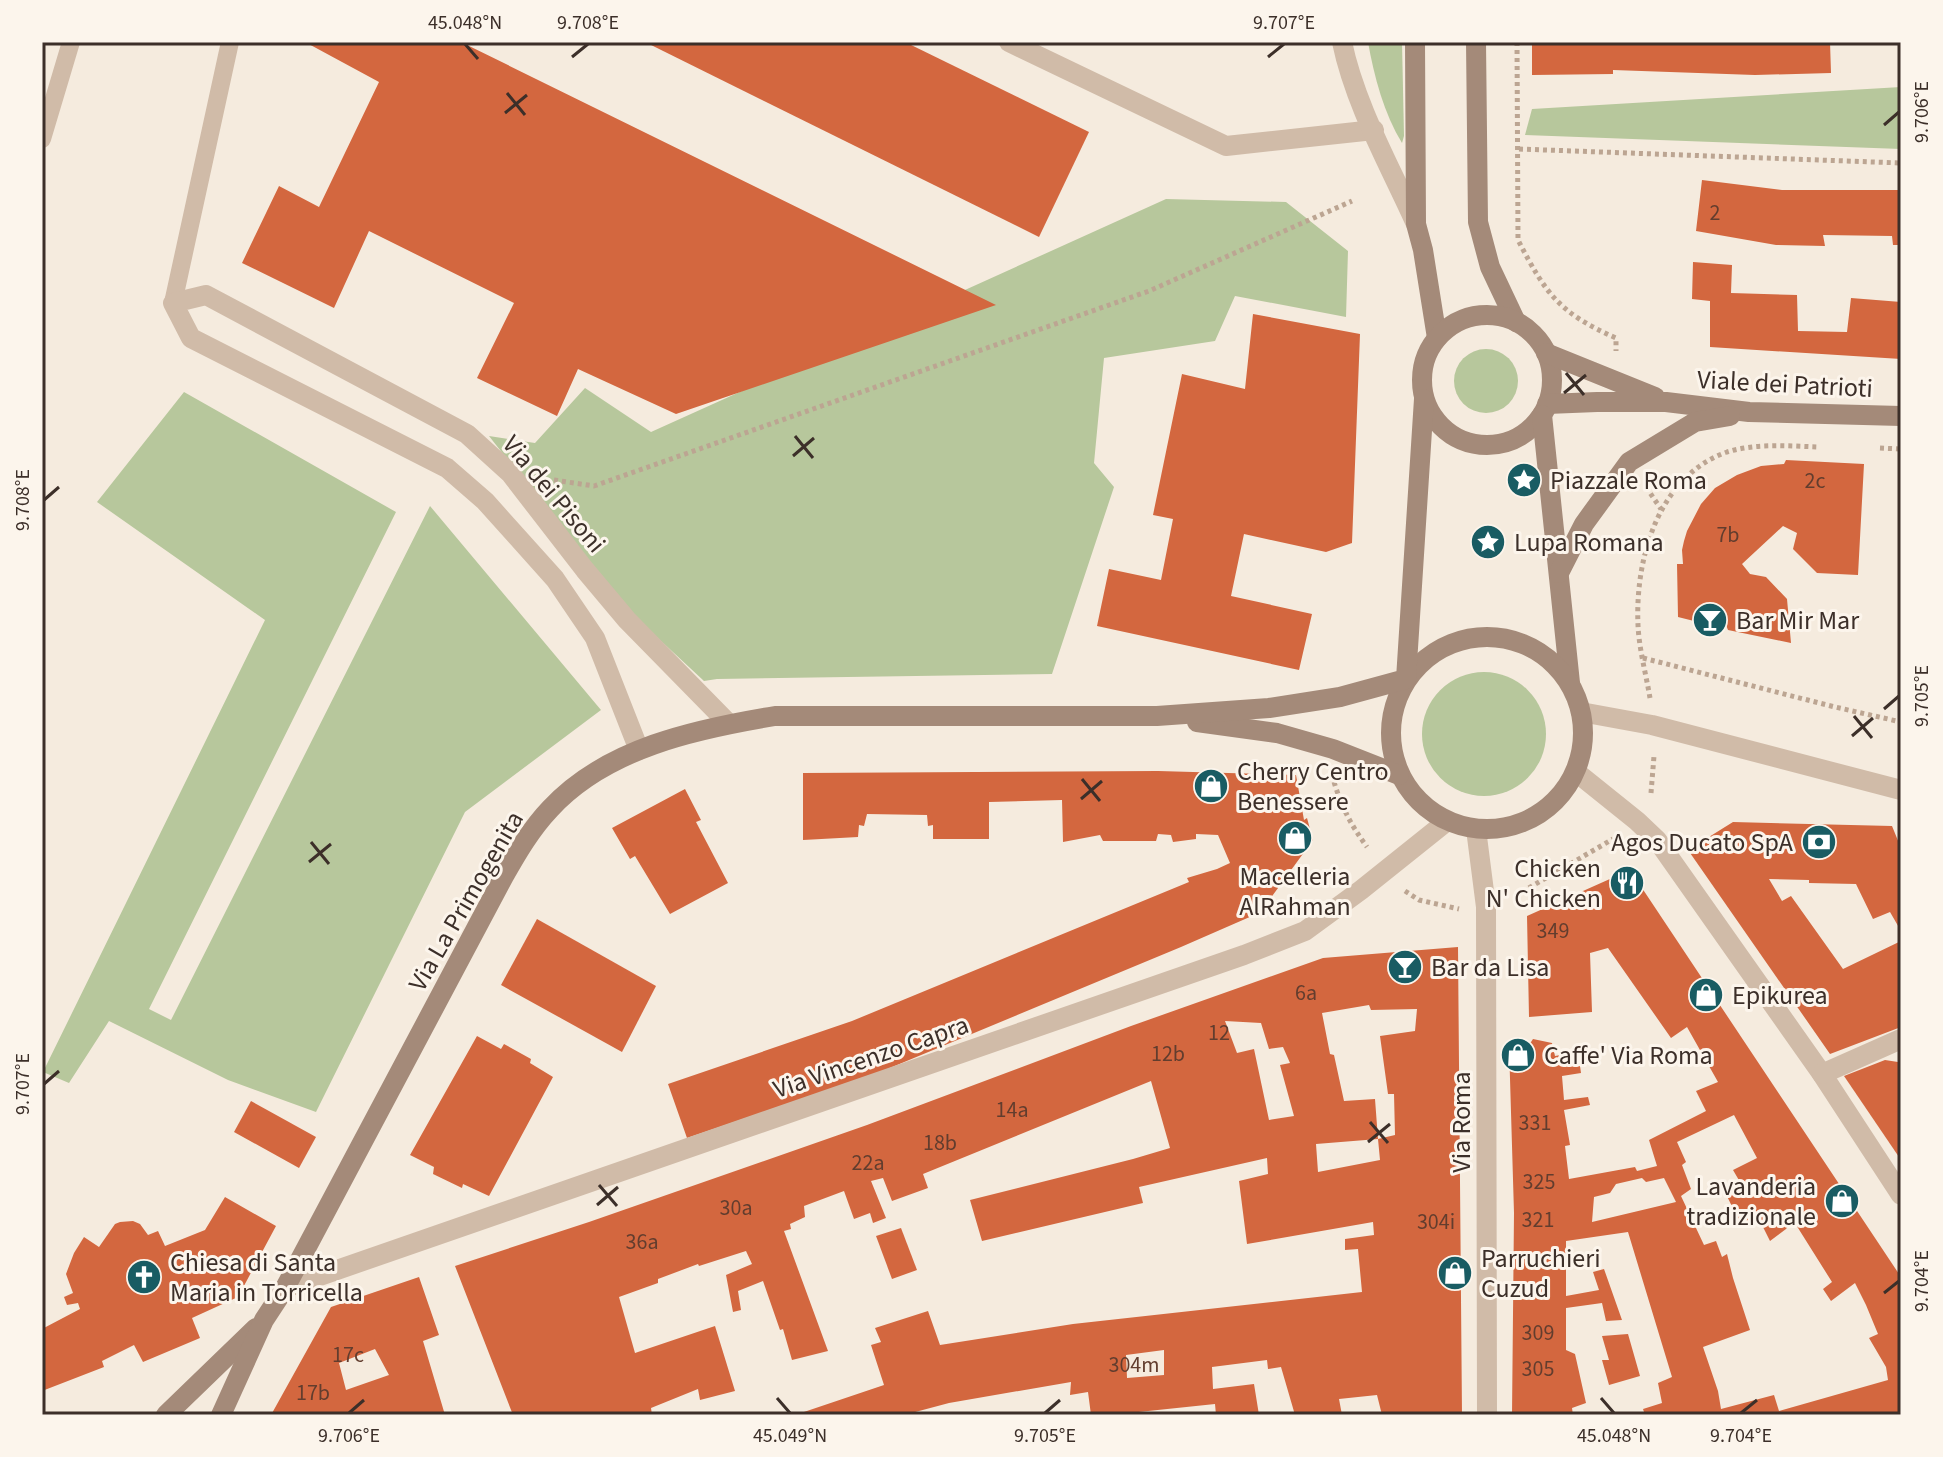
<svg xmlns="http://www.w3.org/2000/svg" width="1943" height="1457" viewBox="0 0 1943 1457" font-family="'Source Sans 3',sans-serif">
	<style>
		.green { fill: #b7c79c }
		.building { fill: #d3673f; fill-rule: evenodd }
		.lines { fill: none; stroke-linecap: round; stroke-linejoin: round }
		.path { stroke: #bca592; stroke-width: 5; stroke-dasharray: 4 4; stroke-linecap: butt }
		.lane { stroke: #d0bba8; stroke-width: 18 }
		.street { stroke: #d0bba8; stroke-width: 20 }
		.secondary { stroke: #a48a79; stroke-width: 20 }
		.ticks { fill: none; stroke: #3c2f29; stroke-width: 3 }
		.labels { text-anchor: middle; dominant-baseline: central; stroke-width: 6; stroke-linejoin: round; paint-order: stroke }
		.number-label { font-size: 22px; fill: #623d2e }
		.street-label { font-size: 26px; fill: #3c2f29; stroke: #fcf5ec }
		.poi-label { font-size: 26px; fill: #3c2f29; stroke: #fcf5ec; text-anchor: start }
		.neatline { fill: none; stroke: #3c2f29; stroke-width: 3 }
		.ticks-label { font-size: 20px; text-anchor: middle; fill: #3c2f29 }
	</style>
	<rect width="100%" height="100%" fill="#f5ebde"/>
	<g class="green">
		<path d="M1368,42H1402L1404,136L1402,143C1384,114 1374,76 1368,42Z"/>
		<polygon points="1901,87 1901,149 1525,135 1532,109"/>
		<polygon points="1166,199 1286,202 1348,251 1346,317 1235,296 1215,341 1104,358 1094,463 1114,487 1052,674 717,679 704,681 618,601 489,436 535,443 585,388 651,432"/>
		<circle cx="1486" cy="381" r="32"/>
		<polygon points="184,392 396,512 149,1009 171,1020 430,506 601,710 465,812 316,1112 228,1080 109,1021 69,1083 43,1072 265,620 97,502"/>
		<circle cx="1484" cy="734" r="62"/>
	</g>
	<g class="building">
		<polygon points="305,42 466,42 465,44 996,305 676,414 578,369 557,416 477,378 514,303 369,231 334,308 242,263 279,186 319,207 379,82"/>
		<polygon points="645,42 905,42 1089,132 1039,237"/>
		<polygon points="1532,42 1830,42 1831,73 1755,75 1613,70 1613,74 1532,75"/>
		<polygon points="1702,180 1782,190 1901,190 1901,245 1893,245 1892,236 1823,235 1825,246 1776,245 1696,231"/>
		<polygon points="1693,262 1732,265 1731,293 1797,295 1798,331 1847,332 1851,298 1901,302 1901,359 1710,347 1710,301 1692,299"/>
		<polygon points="1253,314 1360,334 1352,543 1326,552 1244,534 1231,596 1312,614 1299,670 1097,626 1109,569 1161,580 1173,519 1153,515 1182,374 1245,389"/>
		<polygon points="1786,460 1864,464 1858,575 1817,573 1793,549 1797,533 1783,526 1742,564 1750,574 1766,577 1787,599 1791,643 1728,630 1726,625 1706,624 1678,617 1677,564 1683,564 1682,550 1684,541 1687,531 1701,504 1715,488 1737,475 1761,466 1784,464"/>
		<polygon points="1158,771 1296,775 1304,820 1307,818 1313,840 1262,910 1252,916 1181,947 873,1075 687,1138 668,1084 852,1021 1189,882 1187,878 1217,869 1230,863 1218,835 1196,834 1196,839 1173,842 1171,835 1158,834 1156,841 1103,841 1100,835 1063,842 1062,800 989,802 989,839 933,839 933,825 928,826 927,815 867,814 864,826 859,825 858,837 803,840 803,773"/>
		<polygon points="685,789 701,820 696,822 728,883 670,914 635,856 630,859 612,828"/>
		<polygon points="1733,822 1892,826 1901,848 1901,931 1890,912 1873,919 1856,884 1809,883 1809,880 1769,879 1782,901 1791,896 1843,969 1901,941 1901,1027 1830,1054 1688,850"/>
		<path d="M1630,870L1901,1277V1415H1645L1643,1409L1662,1403L1658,1383L1672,1377L1628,1232L1566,1241V1296L1599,1290L1593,1272L1604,1269L1622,1320L1606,1321L1602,1303L1566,1308V1350L1575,1354L1586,1403L1572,1408L1573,1415H1512L1514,1213L1509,1045L1531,1042L1533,1039L1552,1043L1555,1056L1578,1052L1581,1073L1562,1076L1564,1100L1588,1097L1590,1105L1564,1110L1570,1145L1565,1146L1569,1179L1635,1167L1637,1171L1657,1166L1649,1140L1706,1111L1696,1091L1718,1082L1687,1027L1671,1038L1608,948L1590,953L1592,1012L1529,1017L1527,916ZM1734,1115L1757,1158L1733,1170L1740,1182L1724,1190L1741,1225L1758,1217L1770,1241L1786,1229L1793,1220L1832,1282L1823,1289L1831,1301L1855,1283L1866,1305L1878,1334L1869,1338L1886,1367L1888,1380L1779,1411L1774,1395L1721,1409L1718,1391L1703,1347L1750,1330L1733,1278L1727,1254L1722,1257L1716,1241L1704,1245L1681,1196L1691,1189L1682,1165L1686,1162L1677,1142ZM1642,1178L1646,1182L1664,1178L1676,1202L1592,1222L1594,1197L1610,1193L1616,1184Z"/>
		<polygon points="537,919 656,986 622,1052 501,985"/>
		<path d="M1458,947L1462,1415H1382L1377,1395L1339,1399L1342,1415H1295L1281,1367L1268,1369L1267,1360L1212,1367L1213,1389L1254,1384L1259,1415H1216L1215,1404L1110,1415H1091L1088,1392L1070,1395L1071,1382L949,1403L904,1415H795L884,1385L871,1345L881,1342L875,1328L928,1311L940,1345L1073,1324L1362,1292L1358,1249L1345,1250V1239L1374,1235L1373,1222L1247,1244L1239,1181L1268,1174L1267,1158L1139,1187L1143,1203L982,1241L970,1200L1133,1159L1170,1148L1151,1081L923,1174L928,1188L892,1201L883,1178L871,1181L886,1218L873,1223L870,1213L854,1219L844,1191L804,1206L805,1217L790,1224L791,1229L784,1231L828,1351L792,1360L783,1329L780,1330L763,1281L738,1291L741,1310L733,1312L726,1275L752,1264L746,1251L699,1266L698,1264L658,1279V1283L619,1297L635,1353L715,1326L735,1391L700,1400L698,1389L651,1408L652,1415H513L455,1266L589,1222L867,1125L1131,1026L1323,958ZM1369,1005L1371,1010L1417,1009L1415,1031L1380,1036L1388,1094H1394L1395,1135L1378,1139L1380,1160L1318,1172L1316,1144L1378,1139L1375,1099L1344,1101L1334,1055L1330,1054L1322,1013ZM1225,1021L1261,1023L1269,1049L1283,1047L1290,1063L1280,1065L1294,1116L1269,1120L1254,1049L1237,1053ZM1164,1350V1375L1127,1378L1126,1355Z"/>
		<polygon points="477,1036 501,1049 504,1044 531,1059 530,1063 553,1077 489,1196 463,1184 462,1188 433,1174 434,1167 410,1155"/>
		<polygon points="1885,1060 1898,1062 1901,1066 1901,1160 1844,1076"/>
		<polygon points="251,1101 316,1137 299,1168 234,1132"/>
		<polygon points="225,1197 276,1226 238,1297 192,1318 200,1338 143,1362 134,1345 102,1361 104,1367 42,1391 42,1329 80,1309 78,1303 67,1305 64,1297 73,1293 66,1274 74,1253 84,1237 99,1247 115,1224 120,1222 133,1221 140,1224 148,1235 158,1231 165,1246 205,1230"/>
		<polygon points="901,1228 917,1270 892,1279 876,1236"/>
		<path d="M419,1277L439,1335L423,1341L445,1415H271L331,1307ZM375,1349L389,1375L346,1390L339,1363Z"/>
		<polygon points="1628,1334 1640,1376 1609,1385 1602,1360 1609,1360 1602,1336"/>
	</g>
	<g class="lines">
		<g class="path">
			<path d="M1517,42L1518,240C1546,294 1559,313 1616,338V351"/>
			<polyline points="1519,149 1901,163"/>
			<polyline points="1880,448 1901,449"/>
			<polyline points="554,480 594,486 1149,291 1352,201"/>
			<polyline points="1646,487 1661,509"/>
			<polyline points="1643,658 1835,707 1901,722"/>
			<path d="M1650,698C1646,674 1639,649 1638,625C1635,559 1658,476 1727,452C1756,443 1789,446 1818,447"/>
			<path d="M1334,782C1342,808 1351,825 1367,847"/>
			<polyline points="1651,793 1654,756"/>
			<polyline points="1405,891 1419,900 1459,909"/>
			<polyline points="1515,896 1613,839"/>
		</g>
		<g class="lane">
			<polyline points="42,139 71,42"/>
			<polyline points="173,303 230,42"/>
		</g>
		<g class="street">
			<polyline points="1009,42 1226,146 1374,130"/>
			<path d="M1342,42C1355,105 1390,166 1416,224"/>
			<polyline points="1581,712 1652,725 1901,790"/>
			<polyline points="639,750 595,638 555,579 485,501 447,468 191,338 173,303 206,295 467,434 510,473 585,570 627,620 728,723"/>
			<polyline points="1576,772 1637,821 1657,840 1822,1074 1901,1195"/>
			<polyline points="1476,829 1486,907 1487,1415"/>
			<polyline points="1822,1074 1901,1039"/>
			<polyline points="285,1288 1244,955 1305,931 1361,890 1446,822"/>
		</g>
		<g class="secondary">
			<polyline points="1415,42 1416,224 1423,250 1437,338"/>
			<polyline points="1476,42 1478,222 1490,267 1516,322"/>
			<circle cx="1487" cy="380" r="65"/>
			<polyline points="1546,353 1655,397"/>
			<polyline points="1547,404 1597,402 1666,402 1749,412 1901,416"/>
			<polyline points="1542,415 1570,683"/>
			<polyline points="1559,573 1584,524 1629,462 1695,422 1730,416"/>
			<circle cx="1487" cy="733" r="96"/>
			<polyline points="1197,722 1277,733 1333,749 1399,775"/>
			<polyline points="166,1415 256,1328"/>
			<path d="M221,1415L264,1320L285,1288L504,876C517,853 531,829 550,809C606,748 696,729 775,716H1157L1269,708L1340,697L1406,679L1424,399"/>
		</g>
	</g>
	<path class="ticks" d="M465,44L478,59M572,57L588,44M1268,57L1284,44M507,93L525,115M505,113L527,95M1884,125L1899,112M1566,373L1584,395M1564,393L1586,375M795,436L813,458M793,456L814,438M44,500L59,487M1884,709L1899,696M1854,716L1872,738M1852,736L1873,718M1082,779L1100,801M1081,799L1102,781M311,842L329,864M309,862L331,844M44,1084L59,1071M1370,1122L1388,1143M1368,1142L1390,1124M599,1185L617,1206M597,1205L618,1187M1884,1293L1899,1281M777,1398L790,1413M1601,1398L1614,1413M349,1413L364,1400M1045,1413L1060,1400M1741,1413L1757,1400"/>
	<defs>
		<g id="sight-disc" transform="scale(1.8)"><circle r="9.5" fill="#195c63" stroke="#fcf5ec"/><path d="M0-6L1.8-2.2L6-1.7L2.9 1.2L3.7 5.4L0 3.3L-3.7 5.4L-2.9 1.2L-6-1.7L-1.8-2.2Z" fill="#fff"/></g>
		<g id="bar-disc" transform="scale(1.8)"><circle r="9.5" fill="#195c63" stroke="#fcf5ec"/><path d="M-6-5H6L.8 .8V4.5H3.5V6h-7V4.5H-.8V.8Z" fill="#fff"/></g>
		<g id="shop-disc" transform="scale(1.8)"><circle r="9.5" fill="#195c63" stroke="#fcf5ec"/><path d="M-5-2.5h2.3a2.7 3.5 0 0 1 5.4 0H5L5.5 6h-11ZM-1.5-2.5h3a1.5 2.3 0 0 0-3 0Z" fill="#fff"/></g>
		<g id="bank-disc" transform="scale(1.8)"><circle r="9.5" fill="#195c63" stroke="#fcf5ec"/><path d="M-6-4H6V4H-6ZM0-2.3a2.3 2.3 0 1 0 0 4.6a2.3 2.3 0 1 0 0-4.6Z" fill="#fff"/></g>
		<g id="restaurant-disc" transform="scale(1.8)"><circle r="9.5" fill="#195c63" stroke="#fcf5ec"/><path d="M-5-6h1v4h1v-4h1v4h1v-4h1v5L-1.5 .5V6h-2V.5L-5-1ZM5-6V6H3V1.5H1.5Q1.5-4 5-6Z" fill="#fff"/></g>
		<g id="church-disc" transform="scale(1.8)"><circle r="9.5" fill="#195c63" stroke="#fcf5ec"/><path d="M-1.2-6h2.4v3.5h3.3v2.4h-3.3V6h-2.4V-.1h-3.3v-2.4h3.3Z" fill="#fff"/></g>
	</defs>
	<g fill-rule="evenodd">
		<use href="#sight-disc" x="1524" y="480"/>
		<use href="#sight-disc" x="1488" y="542"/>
		<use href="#bar-disc" x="1710" y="620"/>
		<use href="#shop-disc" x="1211" y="786"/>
		<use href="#shop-disc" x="1295" y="838"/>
		<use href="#bank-disc" x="1819" y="842"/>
		<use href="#restaurant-disc" x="1627" y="883"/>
		<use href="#bar-disc" x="1405" y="967"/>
		<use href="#shop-disc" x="1706" y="995"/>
		<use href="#shop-disc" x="1518" y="1055"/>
		<use href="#shop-disc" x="1842" y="1201"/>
		<use href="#shop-disc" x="1455" y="1273"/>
		<use href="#church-disc" x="144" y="1277"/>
	</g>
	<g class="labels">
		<g class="number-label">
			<text x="1715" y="213">2</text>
			<text x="1815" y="481">2c</text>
			<text x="1728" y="535">7b</text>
			<text x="1553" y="931">349</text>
			<text x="1306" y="993">6a</text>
			<text x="1219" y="1033">12</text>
			<text x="1168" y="1054">12b</text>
			<text x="1012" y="1110">14a</text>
			<text x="1535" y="1123">331</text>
			<text x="940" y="1143">18b</text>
			<text x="868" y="1163">22a</text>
			<text x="1539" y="1182">325</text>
			<text x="736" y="1208">30a</text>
			<text x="1538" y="1220">321</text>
			<text x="1436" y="1222">304i</text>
			<text x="642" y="1242">36a</text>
			<text x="1538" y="1333">309</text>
			<text x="348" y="1355">17c</text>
			<text x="1134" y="1365">304m</text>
			<text x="1538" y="1369">305</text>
			<text x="313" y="1393">17b</text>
		</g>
		<g class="street-label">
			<text transform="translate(1785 384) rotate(3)">Viale dei Patrioti</text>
			<text transform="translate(554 494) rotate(50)">Via dei Pisoni</text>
			<text transform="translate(466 901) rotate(-60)">Via La Primogenita</text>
			<text transform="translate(871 1057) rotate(-19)">Via Vincenzo Capra</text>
			<text transform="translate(1461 1122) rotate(-90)">Via Roma</text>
		</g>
		<g class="poi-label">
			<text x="1550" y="480">Piazzale Roma</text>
			<text x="1514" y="542">Lupa Romana</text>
			<text x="1736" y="620">Bar Mir Mar</text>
			<text x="1237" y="771">Cherry Centro<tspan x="1237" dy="30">Benessere</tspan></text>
			<text x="1793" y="842" text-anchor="end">Agos Ducato SpA</text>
			<text x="1601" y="868" text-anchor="end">Chicken<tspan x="1601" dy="30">N' Chicken</tspan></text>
			<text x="1295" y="876" text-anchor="middle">Macelleria<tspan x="1295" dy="30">AlRahman</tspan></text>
			<text x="1431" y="967">Bar da Lisa</text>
			<text x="1732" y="995">Epikurea</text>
			<text x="1544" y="1055">Caffe' Via Roma</text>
			<text x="1816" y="1186" text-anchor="end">Lavanderia<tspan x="1816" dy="30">tradizionale</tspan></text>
			<text x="1481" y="1258">Parruchieri<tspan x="1481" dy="30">Cuzud</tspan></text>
			<text x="170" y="1262">Chiesa di Santa<tspan x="170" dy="30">Maria in Torricella</tspan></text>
		</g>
	</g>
	<rect width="1943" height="1457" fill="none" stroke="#fcf5ec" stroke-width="88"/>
	<rect x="44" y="44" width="1855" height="1369" class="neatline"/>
	<g class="ticks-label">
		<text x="465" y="29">45.048°N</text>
		<text x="588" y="29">9.708°E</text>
		<text x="1284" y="29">9.707°E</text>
		<text transform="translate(1921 112) rotate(-90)" y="7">9.706°E</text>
		<text transform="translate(22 500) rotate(-90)" y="7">9.708°E</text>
		<text transform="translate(1921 696) rotate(-90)" y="7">9.705°E</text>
		<text transform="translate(22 1084) rotate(-90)" y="7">9.707°E</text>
		<text transform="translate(1921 1281) rotate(-90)" y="7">9.704°E</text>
		<text x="349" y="1442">9.706°E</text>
		<text x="790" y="1442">45.049°N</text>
		<text x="1045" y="1442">9.705°E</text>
		<text x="1614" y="1442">45.048°N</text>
		<text x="1741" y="1442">9.704°E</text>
	</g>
</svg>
